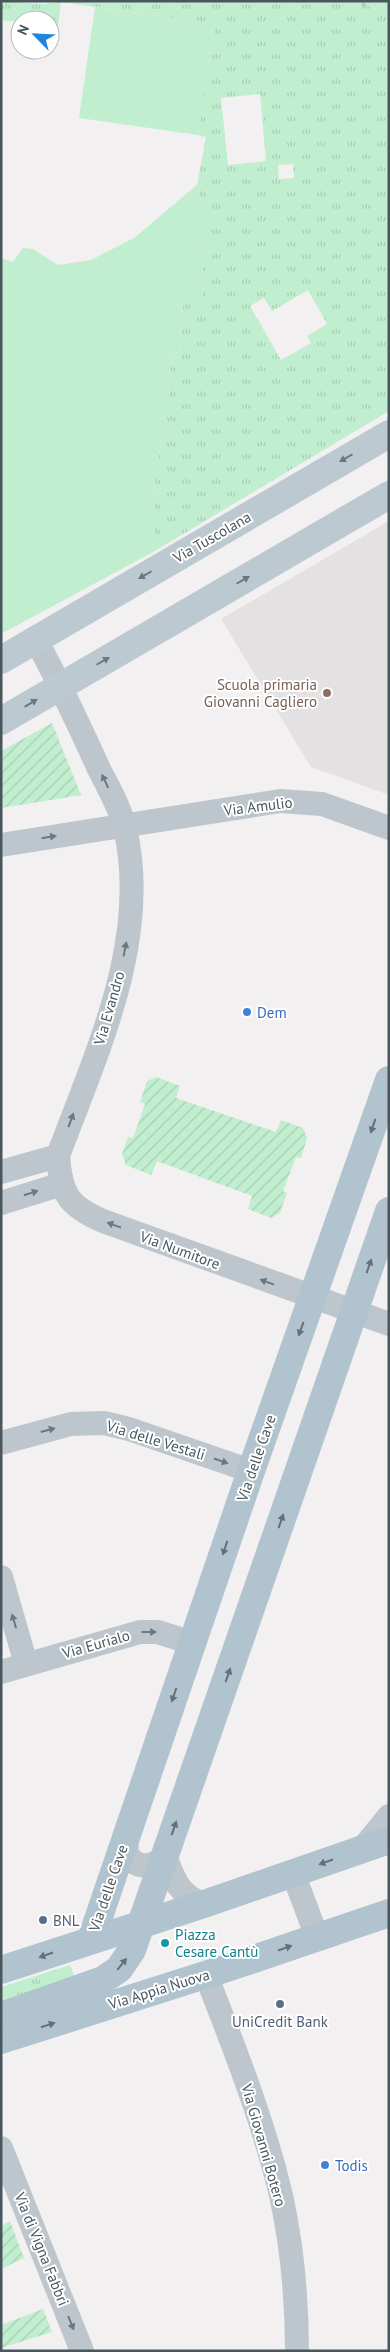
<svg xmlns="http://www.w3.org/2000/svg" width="390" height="2352" viewBox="0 0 390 2352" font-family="'PT Sans',sans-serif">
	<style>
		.education { fill: #e4e1e2 }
		.grass { fill: url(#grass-tufts); fill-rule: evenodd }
		.forest { fill: url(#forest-firs) }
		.park { fill: #c1eece }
		.garden { fill: url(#garden-furrows) }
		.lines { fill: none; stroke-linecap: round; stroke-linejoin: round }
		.minor { stroke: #bdc6cc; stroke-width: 24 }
		.secondary { stroke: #bdc9d1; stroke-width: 28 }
		.primary { stroke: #b1c3ce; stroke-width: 28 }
		.oneway { fill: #6c7880 }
		.oneway2 { fill: #6c787e }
		.oneway3 { fill: #637179 }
		.education-dot { fill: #8d6e63; stroke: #fff; stroke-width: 2 }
		.shop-dot { fill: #3f7fe0; stroke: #fff; stroke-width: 2 }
		.service-dot { fill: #5c6f8a; stroke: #fff; stroke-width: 2 }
		.culture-dot { fill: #0f9aa8; stroke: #fff; stroke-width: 2 }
		.labels { text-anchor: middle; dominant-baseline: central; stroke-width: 4; stroke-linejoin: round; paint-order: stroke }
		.street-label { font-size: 15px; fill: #49565d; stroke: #fff }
		.education-label { font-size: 15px; fill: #785e54; stroke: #fff; text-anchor: end }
		.shop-label { font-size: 15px; fill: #366cbe; stroke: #fff; text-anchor: start }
		.service-label { font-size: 15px; fill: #4e5e75; stroke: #fff; text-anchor: start }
		.culture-label { font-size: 15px; fill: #0d838f; stroke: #fff; text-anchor: start }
	</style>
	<defs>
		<pattern id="grass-tufts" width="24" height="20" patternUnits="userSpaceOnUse" patternTransform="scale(1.25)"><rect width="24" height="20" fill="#c1eece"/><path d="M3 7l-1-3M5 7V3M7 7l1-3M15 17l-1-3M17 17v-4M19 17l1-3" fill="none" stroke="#a7ceb3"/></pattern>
		<pattern id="forest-firs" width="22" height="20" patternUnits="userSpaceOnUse" patternTransform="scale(1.25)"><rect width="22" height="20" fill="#c1eece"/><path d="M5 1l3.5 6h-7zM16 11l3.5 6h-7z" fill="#a7ceb3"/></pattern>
		<pattern id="garden-furrows" width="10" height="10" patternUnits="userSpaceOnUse" patternTransform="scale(1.25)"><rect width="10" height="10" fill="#c1eece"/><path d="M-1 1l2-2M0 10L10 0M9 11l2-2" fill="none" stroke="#a7ceb3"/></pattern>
	</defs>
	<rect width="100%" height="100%" fill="#f3f0f1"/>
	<polygon class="education" points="389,521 389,795 311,767 221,619"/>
	<g class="grass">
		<path d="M1,1L44,4L61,1H389V411L153,552L155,474L164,430L170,385L171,352L179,353L183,299L201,303L206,223L197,185L206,137L198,135L215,24L61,2L58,27L50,26V20H20V22L1,20ZM260,94L266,161L228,165L221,98ZM293,164L294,178L279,179L278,165ZM308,290L327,324L307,336L311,343L281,360L250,306L264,298L272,311Z"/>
		<polygon points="70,1965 75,1978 1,2005 1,1987"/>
	</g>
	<polygon class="forest" points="345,1 389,1 389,9 353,5"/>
	<g class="park">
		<polygon points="95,7 215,24 198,135 79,118"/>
		<polygon points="197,185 206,223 201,304 183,299 179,353 171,352 170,385 164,430 155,474 153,552 1,634 1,258 13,262 23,248 33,249 58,265 91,260 134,238"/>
	</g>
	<g class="garden">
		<polygon points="52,723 81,795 1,808 1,751"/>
		<polygon points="156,1077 180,1086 176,1098 276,1132 281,1120 303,1128 307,1138 301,1158 296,1157 283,1191 287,1193 280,1213 271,1218 248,1209 252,1196 157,1161 151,1175 126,1165 122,1154 128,1137 133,1138 145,1104 140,1102 147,1081"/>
		<polygon points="10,2221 24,2258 1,2269 1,2226"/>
		<polygon points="43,2309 52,2332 1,2348 1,2325"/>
	</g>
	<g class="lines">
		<g class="minor">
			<path d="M36,640C59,682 79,725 99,769C108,787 120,807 125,828C151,940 96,1053 58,1156C61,1194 68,1206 103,1221L389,1324"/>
			<polyline points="1,845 280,801 322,804 389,828"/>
			<polyline points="1,1172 58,1156"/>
			<polyline points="1,1203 62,1184"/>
			<polyline points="1,1443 71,1424 104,1423 129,1429 251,1471"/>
			<polyline points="1,1577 26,1664"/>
			<polyline points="1,1672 140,1632 158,1632 192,1643"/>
			<path d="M126,1837L127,1854C136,1870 154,1868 165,1855"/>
			<polyline points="363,1848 389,1816"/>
			<path d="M165,1855C173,1878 179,1896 204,1904"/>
			<polyline points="293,1873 317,1937"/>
			<path d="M206,1975C234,2047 263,2120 281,2195C292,2246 297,2299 297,2351"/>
			<polyline points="1,2148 82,2351"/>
		</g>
		<g class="secondary">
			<polyline points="1,660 389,434"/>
			<polyline points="1,721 389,495"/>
		</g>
		<g class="primary">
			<polyline points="91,1940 251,1471 389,1080"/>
			<polyline points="1,1970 204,1904 389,1840"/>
			<polyline points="1,2016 103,1980 119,1969 132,1950 389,1211"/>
			<polyline points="1,2040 230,1967 389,1913"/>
		</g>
	</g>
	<defs><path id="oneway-solid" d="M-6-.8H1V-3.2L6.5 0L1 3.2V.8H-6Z" transform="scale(1.25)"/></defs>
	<g class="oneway">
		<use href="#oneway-solid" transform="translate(346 458) rotate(150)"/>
		<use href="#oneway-solid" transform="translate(145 575) rotate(150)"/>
		<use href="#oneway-solid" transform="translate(243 580) rotate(-30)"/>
		<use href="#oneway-solid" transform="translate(103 661) rotate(-30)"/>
		<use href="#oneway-solid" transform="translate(31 703) rotate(-31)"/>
	</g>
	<g class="oneway2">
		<use href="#oneway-solid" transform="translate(105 781) rotate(-115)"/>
		<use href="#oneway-solid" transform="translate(49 837) rotate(-9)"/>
		<use href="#oneway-solid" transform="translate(125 949) rotate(-79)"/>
		<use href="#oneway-solid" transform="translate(71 1120) rotate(-70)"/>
		<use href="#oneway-solid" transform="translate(31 1193) rotate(-17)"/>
		<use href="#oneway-solid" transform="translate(114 1225) rotate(-160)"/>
		<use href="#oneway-solid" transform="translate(267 1282) rotate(-160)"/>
		<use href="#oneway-solid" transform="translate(48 1430) rotate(-15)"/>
		<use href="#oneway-solid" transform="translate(221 1461) rotate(19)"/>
		<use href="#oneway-solid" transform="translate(14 1621) rotate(-106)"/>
		<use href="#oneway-solid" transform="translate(149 1632)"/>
		<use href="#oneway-solid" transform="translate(71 2323) rotate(68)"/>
	</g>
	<g class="oneway3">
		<use href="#oneway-solid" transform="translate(373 1126) rotate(109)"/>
		<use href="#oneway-solid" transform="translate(369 1266) rotate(-71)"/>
		<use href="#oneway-solid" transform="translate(301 1329) rotate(110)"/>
		<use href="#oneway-solid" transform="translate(281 1521) rotate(-71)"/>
		<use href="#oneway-solid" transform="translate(225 1548) rotate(108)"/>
		<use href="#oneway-solid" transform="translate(228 1675) rotate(-71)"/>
		<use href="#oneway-solid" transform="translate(174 1695) rotate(109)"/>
		<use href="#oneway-solid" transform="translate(174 1828) rotate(-71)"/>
		<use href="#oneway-solid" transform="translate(326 1862) rotate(161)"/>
		<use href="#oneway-solid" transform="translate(285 1948) rotate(-19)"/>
		<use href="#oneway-solid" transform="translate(46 1955) rotate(161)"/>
		<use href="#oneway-solid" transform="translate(122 1964) rotate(-51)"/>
		<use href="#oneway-solid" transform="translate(48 2025) rotate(-18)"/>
	</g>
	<circle class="education-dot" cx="327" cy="693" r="5"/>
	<g class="shop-dot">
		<circle cx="247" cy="1012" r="5"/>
		<circle cx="325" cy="2165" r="5"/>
	</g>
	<g class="service-dot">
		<circle cx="43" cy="1920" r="5"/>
		<circle cx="280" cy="2004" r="5"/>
	</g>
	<circle class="culture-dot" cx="165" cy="1943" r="5"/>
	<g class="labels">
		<g class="street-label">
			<text transform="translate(212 537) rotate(-30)">Via Tuscolana</text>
			<text transform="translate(258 806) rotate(-7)">Via Amulio</text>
			<text transform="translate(109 1008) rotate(-74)">Via Evandro</text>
			<text transform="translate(180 1250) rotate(20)">Via Numitore</text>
			<text transform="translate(156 1440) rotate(17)">Via delle Vestali</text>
			<text transform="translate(256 1458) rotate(-71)">Via delle Cave</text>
			<text transform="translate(96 1644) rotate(-16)">Via Eurialo</text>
			<text transform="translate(108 1888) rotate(-71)">Via delle Cave</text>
			<text transform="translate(159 1989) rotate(-17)">Via Appia Nuova</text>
			<text transform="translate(264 2145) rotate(74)">Via Giovanni Botero</text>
			<text transform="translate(42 2249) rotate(68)">Via di Vigna Fabbri</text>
		</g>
		<g class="education-label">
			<text x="317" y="684">Scuola primaria<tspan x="317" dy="17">Giovanni Cagliero</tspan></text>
		</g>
		<g class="shop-label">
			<text x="257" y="1012">Dem</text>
			<text x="335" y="2165">Todis</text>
		</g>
		<g class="service-label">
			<text x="53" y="1920">BNL</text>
			<text x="280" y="2021" text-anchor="middle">UniCredit Bank</text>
		</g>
		<g class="culture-label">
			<text x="175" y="1934">Piazza<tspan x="175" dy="17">Cesare Cantù</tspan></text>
		</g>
	</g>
	<rect width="390" height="2352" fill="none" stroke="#49565d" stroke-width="5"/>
	<g transform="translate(35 35) rotate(294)"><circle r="24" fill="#ffffff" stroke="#b6bbbe"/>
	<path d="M0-4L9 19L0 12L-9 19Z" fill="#1f86de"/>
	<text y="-8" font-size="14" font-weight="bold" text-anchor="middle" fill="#49565d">N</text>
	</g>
</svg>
